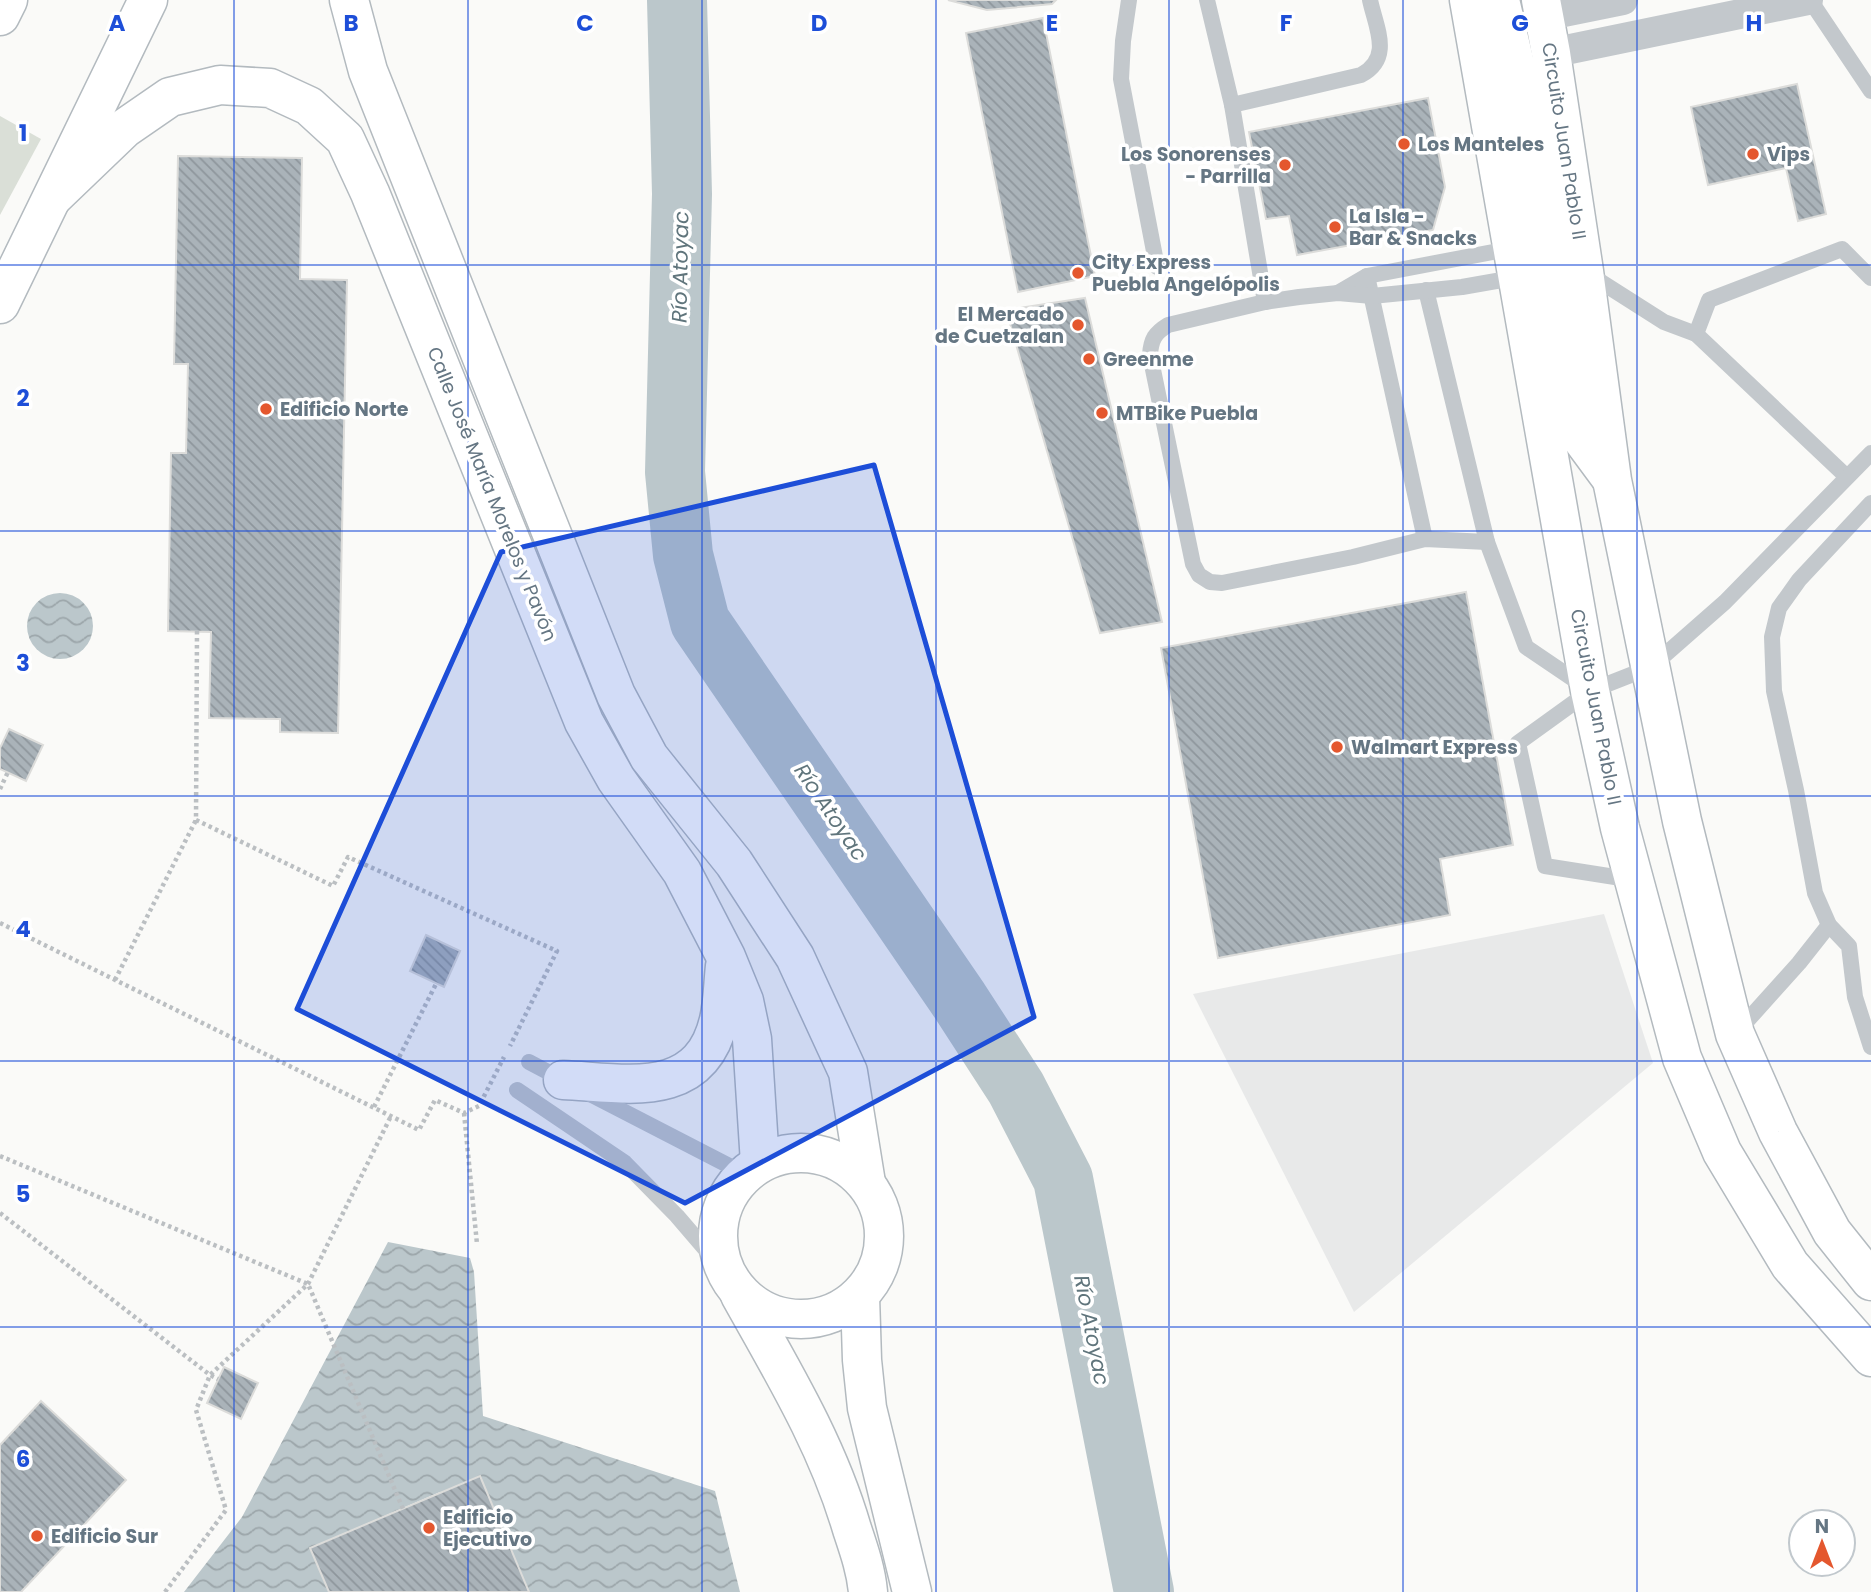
<svg xmlns="http://www.w3.org/2000/svg" width="1871" height="1592" viewBox="0 0 1871 1592" font-family="Poppins,sans-serif">
	<style>
		.built { fill: #e8e9e9 }
		.green { fill: #dadfd7 }
		.water { fill: url(#water-waves) }
		.lines { fill: none; stroke-linecap: round; stroke-linejoin: round }
		.river { stroke: #bbc7cb; stroke-width: 60 }
		.building { fill: url(#building-back-hatch); stroke: #dcdcda; stroke-width: 2 }
		.secondary-casing { stroke: #b3babf; stroke-width: 41 }
		.path { stroke: #bbbfc2; stroke-width: 4.5; stroke-dasharray: 3.5 3.5; stroke-linecap: butt }
		.lane { stroke: #c3c8cc; stroke-width: 16 }
		.street { stroke: #c3c8cc; stroke-width: 30 }
		.secondary { stroke: #fff; stroke-width: 38 }
		.marked { fill: #1d4ed8; fill-opacity: 0.2; stroke: #1d4ed8; stroke-width: 5; stroke-linejoin: round }
		.grid { fill: none; stroke: #1d4ed8; stroke-width: 2; stroke-opacity: 0.55 }
		.poi-dot { fill: #e4572e; stroke: #fff; stroke-width: 2.5 }
		.labels { text-anchor: middle; dominant-baseline: central; stroke-width: 7; stroke-linejoin: round; paint-order: stroke }
		.street-label { font-size: 19px; fill: #657683; stroke: #fff }
		.poi-label { font-size: 19px; font-weight: bold; fill: #657683; stroke: #fff; text-anchor: start }
		.water-label { font-size: 21px; font-style: italic; fill: #60757c; stroke: #fff }
		.grid-label { font-size: 23px; text-anchor: middle; font-weight: bold; fill: #1d4ed8; stroke: #fff; stroke-width: 7; stroke-linejoin: round; paint-order: stroke }
	</style>
	<defs>
		<pattern id="water-waves" width="16" height="10" patternUnits="userSpaceOnUse" patternTransform="scale(1.75)"><rect width="16" height="10" fill="#bbc7cb"/><path d="M0 5q4-4 8 0t8 0" fill="none" stroke="#9ca6aa"/></pattern>
		<pattern id="building-back-hatch" width="6" height="6" patternUnits="userSpaceOnUse" patternTransform="scale(1.75)"><rect width="6" height="6" fill="#aab3b9"/><path d="M-1 5l2 2M0 0l6 6M5-1l2 2" fill="none" stroke="#8e969c"/></pattern>
	</defs>
	<rect width="100%" height="100%" fill="#fafaf8"/>
	<polygon class="built" points="1604,914 1653,1063 1354,1312 1193,994"/>
	<polygon class="green" points="0,116 41,139 0,215"/>
	<g class="water">
		<circle cx="60" cy="626" r="33"/>
		<polygon points="388,1242 470,1258 474,1272 483,1416 715,1491 740,1592 483,1592 440,1492 310,1548 329,1592 184,1592 242,1517"/>
	</g>
	<g class="lines">
		<polyline class="river" points="677,0 682,194 675,472 683,555 700,622 959,1000 1016,1088 1063,1179 1144,1592"/>
	</g>
	<g class="building">
		<polygon points="948,0 1056,0 1052,4 987,10"/>
		<polygon points="1043,18 1095,276 1018,292 966,33"/>
		<polygon points="1797,84 1826,214 1798,221 1786,168 1708,185 1691,107"/>
		<polygon points="1428,98 1445,187 1433,230 1297,255 1289,216 1266,219 1249,132"/>
		<polygon points="178,156 302,158 300,279 347,280 338,733 280,732 280,719 209,718 211,632 168,631 171,453 186,453 188,364 174,364"/>
		<polygon points="1085,298 1162,622 1100,633 1006,310"/>
		<polygon points="1466,592 1513,845 1440,859 1450,915 1218,958 1161,648"/>
		<polygon points="9,729 43,745 26,781 0,769 0,748"/>
		<polygon points="426,935 460,951 444,987 410,971"/>
		<polygon points="224,1367 258,1383 241,1419 207,1403"/>
		<polygon points="41,1401 126,1480 21,1592 0,1592 0,1445"/>
		<polygon points="480,1476 529,1592 329,1592 310,1548"/>
	</g>
	<g class="lines">
		<g class="secondary-casing">
			<g id="secondary">
				<polyline points="349,0 368,71 616,695 649,757 734,863 795,957 848,1072 866,1183"/>
				<polyline points="1469,0 1590,691 1620,828 1682,1058 1722,1152 1790,1265 1871,1357"/>
				<polyline points="1500,0 1519,81 1576,431 1610,477"/>
				<polyline points="1541,0 1551,53 1584,271 1612,480 1682,821 1735,1034 1778,1132 1832,1232 1871,1281"/>
				<polyline points="0,16 8,0"/>
				<polyline points="53,197 125,128 170,97 220,85 270,88 309,106 345,139 370,193 584,722 616,779 682,872 726,957 744,1001 752,1039 760,1163"/>
				<polyline points="0,304 148,0"/>
				<path d="M563,1080C626,1083 700,1101 719,1020C723,1003 723,984 725,966"/>
				<circle cx="801" cy="1236" r="83"/>
				<path d="M740,1295C783,1372 827,1444 852,1529C859,1550 866,1570 868,1592"/>
				<polyline points="860,1296 862,1360 867,1408 912,1592"/>
			</g>
		</g>
		<g class="path">
			<polyline points="197,631 196,820 333,886 348,857 557,951 510,1046"/>
			<polyline points="0,789 8,772"/>
			<polyline points="0,923 419,1130 435,1100 464,1113 479,1106 504,1057"/>
			<polyline points="115,980 196,820"/>
			<polyline points="374,1107 436,984"/>
			<polyline points="464,1113 477,1244"/>
			<polyline points="0,1156 308,1284 403,1509"/>
			<polyline points="0,1213 210,1375 218,1379"/>
			<polyline points="165,1592 226,1510 196,1410 210,1375 308,1284 391,1116"/>
		</g>
		<g class="lane">
			<polyline points="1129,0 1123,41 1121,79 1157,267"/>
			<polyline points="1207,0 1232,105 1265,302"/>
			<polyline points="1810,0 1871,91"/>
			<path d="M1232,105L1361,75C1393,58 1376,28 1370,0"/>
			<polyline points="1587,273 1664,322 1696,334 1847,477"/>
			<polyline points="1367,276 1425,539"/>
			<polyline points="1426,290 1487,542 1526,647 1585,687"/>
			<polyline points="1338,293 1367,276 1514,248"/>
			<polyline points="1696,334 1709,300 1842,249 1871,278"/>
			<polyline points="1871,503 1799,580 1779,608 1772,637 1774,691 1796,790 1815,893 1829,925 1849,946 1855,997 1871,1047"/>
			<path d="M1487,542L1425,539L1353,557L1222,583L1210,582L1199,575L1193,564L1150,355C1151,339 1155,333 1168,325L1265,302L1299,297L1338,293L1372,296L1462,287L1519,277"/>
			<polyline points="1634,880 1545,866 1518,743 1590,691 1651,667 1725,602 1871,453"/>
			<polyline points="1737,1032 1799,963 1829,925"/>
			<polyline points="529,1062 565,1081"/>
			<polyline points="517,1090 625,1163 677,1216 725,1272"/>
			<polyline points="588,1093 745,1174"/>
		</g>
		<g class="street">
			<polyline points="1544,16 1623,0"/>
			<polyline points="1551,53 1808,0"/>
		</g>
		<use href="#secondary" class="secondary"/>
	</g>
	<path class="marked" d="M874,465L1034,1017L685,1203L297,1009L501,552Z"/>
	<path class="grid" d="M234,0V1592M468,0V1592M702,0V1592M936,0V1592M1169,0V1592M1403,0V1592M1637,0V1592M0,265H1871M0,531H1871M0,796H1871M0,1061H1871M0,1327H1871"/>
	<g class="poi-dot">
		<circle cx="1404" cy="144" r="7"/>
		<circle cx="1753" cy="154" r="7"/>
		<circle cx="1285" cy="165" r="7"/>
		<circle cx="1335" cy="227" r="7"/>
		<circle cx="1078" cy="273" r="7"/>
		<circle cx="1078" cy="325" r="7"/>
		<circle cx="1089" cy="359" r="7"/>
		<circle cx="266" cy="409" r="7"/>
		<circle cx="1102" cy="413" r="7"/>
		<circle cx="1337" cy="747" r="7"/>
		<circle cx="429" cy="1528" r="7"/>
		<circle cx="37" cy="1536" r="7"/>
	</g>
	<g class="labels">
		<g class="street-label">
			<text transform="translate(1564 141) rotate(81)">Circuito Juan Pablo II</text>
			<text transform="translate(492 494) rotate(68)">Calle José María Morelos y Pavón</text>
			<text transform="translate(1596 707) rotate(79)">Circuito Juan Pablo II</text>
		</g>
		<g class="poi-label">
			<text x="1418" y="144">Los Manteles</text>
			<text x="1271" y="154" text-anchor="end">Los Sonorenses<tspan x="1271" dy="22">- Parrilla</tspan></text>
			<text x="1767" y="154">Vips</text>
			<text x="1349" y="216">La Isla -<tspan x="1349" dy="22">Bar &amp; Snacks</tspan></text>
			<text x="1092" y="262">City Express<tspan x="1092" dy="22">Puebla Angelópolis</tspan></text>
			<text x="1064" y="314" text-anchor="end">El Mercado<tspan x="1064" dy="22">de Cuetzalan</tspan></text>
			<text x="1103" y="359">Greenme</text>
			<text x="280" y="409">Edificio Norte</text>
			<text x="1116" y="413">MTBike Puebla</text>
			<text x="1351" y="747">Walmart Express</text>
			<text x="443" y="1517">Edificio<tspan x="443" dy="22">Ejecutivo</tspan></text>
			<text x="51" y="1536">Edificio Sur</text>
		</g>
		<g class="water-label">
			<text transform="translate(680 267) rotate(-89)">Río Atoyac</text>
			<text transform="translate(831 812) rotate(56)">Río Atoyac</text>
			<text transform="translate(1092 1330) rotate(79)">Río Atoyac</text>
		</g>
	</g>
	<g class="grid-label">
		<text x="117" y="31">A</text>
		<text x="351" y="31">B</text>
		<text x="585" y="31">C</text>
		<text x="819" y="31">D</text>
		<text x="1052" y="31">E</text>
		<text x="1286" y="31">F</text>
		<text x="1520" y="31">G</text>
		<text x="1754" y="31">H</text>
		<text x="23" y="141">1</text>
		<text x="23" y="406">2</text>
		<text x="23" y="671">3</text>
		<text x="23" y="937">4</text>
		<text x="23" y="1202">5</text>
		<text x="23" y="1467">6</text>
	</g>
	<g transform="translate(1822 1543)"><circle r="33" fill="#ffffff" stroke="#c1c8cd" stroke-width="2"/>
	<path d="M0-5L12 26L0 18L-12 26Z" fill="#e4572e"/>
	<text y="-10" font-size="19" font-weight="bold" text-anchor="middle" fill="#657683">N</text>
	</g>
</svg>
